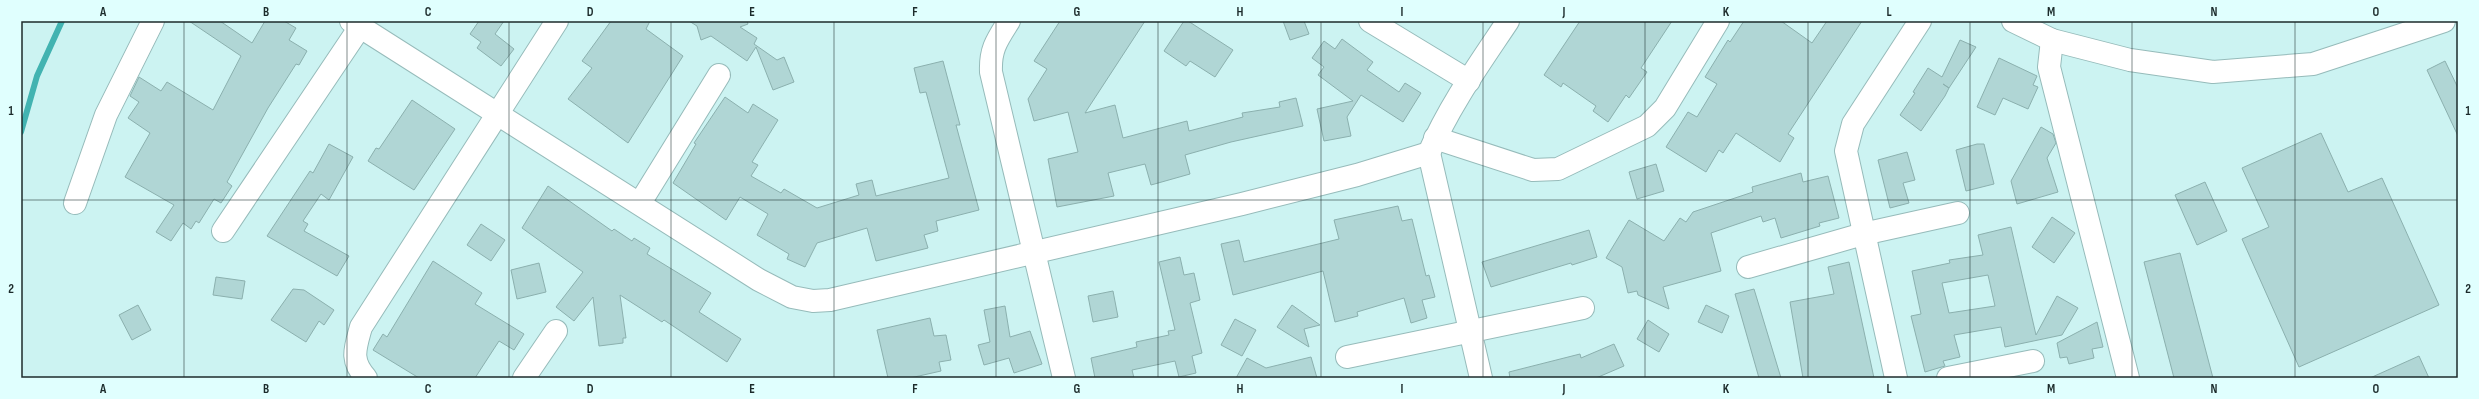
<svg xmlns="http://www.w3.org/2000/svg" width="2479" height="399" viewBox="0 0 2479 399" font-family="'Sofia Sans Condensed',sans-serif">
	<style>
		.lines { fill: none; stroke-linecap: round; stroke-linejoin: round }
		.stream { stroke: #42b3b1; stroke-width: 6 }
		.building { fill: #b0d6d5; stroke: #8bb0ae; fill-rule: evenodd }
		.street-casing { stroke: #96bbba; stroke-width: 24 }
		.street { stroke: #fff; stroke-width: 22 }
		.grid { fill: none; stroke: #1c2b2b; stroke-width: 1; stroke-opacity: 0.55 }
		.neatline { fill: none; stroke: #1c2b2b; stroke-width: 1.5 }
		.grid-label { font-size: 13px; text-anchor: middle; font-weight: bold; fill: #1c2b2b }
	</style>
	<rect width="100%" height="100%" fill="#ccf3f2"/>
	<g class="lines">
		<polyline class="stream" points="21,132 37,76 62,21"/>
	</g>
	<g class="building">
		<polygon points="189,21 220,21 252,43 265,21 284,21 296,28 289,40 307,51 299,65 296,64 268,108 227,182 232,186 221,203 214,199 199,223 196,221 191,229 183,223 171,241 156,232 174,205 125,177 150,133 128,118 139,102 130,96 139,77 161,91 167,82 213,110 241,56"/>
		<polygon points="479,21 504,21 495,34 514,49 501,66 477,48 481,42 470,34"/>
		<polygon points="611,21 650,21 646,29 683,56 628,143 568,99 592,68 582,61"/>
		<polygon points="689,21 747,21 748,24 740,27 757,38 754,44 777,60 784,57 794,82 773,90 756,47 747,61 711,36 701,40 697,26"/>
		<polygon points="1060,21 1145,21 1085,113 1115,105 1123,138 1187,121 1189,131 1243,117 1242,113 1280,107 1279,102 1296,98 1303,126 1231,142 1185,155 1190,174 1151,185 1145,164 1108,173 1114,196 1057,207 1048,159 1078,152 1068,112 1034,121 1028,99 1047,69 1034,61"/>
		<polygon points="1184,21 1188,21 1233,50 1215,77 1190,61 1186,66 1164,51"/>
		<polygon points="1283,21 1304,21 1309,34 1290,40"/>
		<polygon points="1580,21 1672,21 1641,68 1647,72 1629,98 1626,95 1608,122 1593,111 1596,106 1563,83 1561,87 1544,75"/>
		<polygon points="1744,21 1781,21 1812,43 1827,21 1862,21 1788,134 1794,138 1780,162 1736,133 1723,153 1719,150 1706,172 1666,147 1688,112 1697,117 1717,84 1705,77 1728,40 1730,42"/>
		<polygon points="1342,39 1373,62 1367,70 1399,92 1405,83 1421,93 1403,122 1361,95 1347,117 1351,136 1324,141 1317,109 1353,101 1318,75 1324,67 1312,58 1324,41 1335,49"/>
		<polygon points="1960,40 1976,47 1949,88 1943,84 1949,88 1945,96 1921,131 1900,115 1915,93 1913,92 1928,68 1942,77"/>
		<polygon points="1999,58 2037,76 2033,85 2038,87 2028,109 2003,98 1995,115 1977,107"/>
		<polygon points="943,61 960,125 956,125 979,210 936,221 938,231 924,235 928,248 876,261 867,228 817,243 805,267 787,259 789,254 757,235 768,214 740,197 726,220 673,183 696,144 694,143 725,97 748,113 753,104 778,120 752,162 758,165 751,176 781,193 784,189 817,208 859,195 856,184 872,180 876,196 949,178 926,92 920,93 914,68"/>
		<polygon points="2445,61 2458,88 2458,136 2427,70"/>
		<polygon points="412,100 455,129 414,190 368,161 376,148 379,149"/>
		<polygon points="2041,127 2053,134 2056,143 2047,158 2058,192 2017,204 2011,181"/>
		<polygon points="2321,133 2348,192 2382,178 2439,305 2299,367 2242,239 2269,227 2242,168"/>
		<polygon points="329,144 353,157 329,200 321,194 303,221 308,224 304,231 349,256 337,276 267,236 310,171 313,173"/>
		<polygon points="1977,144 1984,144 1994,184 1966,191 1956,150"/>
		<polygon points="1907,152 1915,180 1903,183 1909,203 1890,208 1878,160"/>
		<polygon points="1656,164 1664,191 1637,199 1629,172"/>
		<polygon points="1801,173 1803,182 1828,176 1839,218 1819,223 1820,226 1781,238 1775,218 1763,222 1761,216 1711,233 1721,271 1663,287 1669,309 1638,295 1637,291 1628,293 1622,267 1606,258 1629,220 1664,241 1680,218 1686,222 1693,212 1753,192 1752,187"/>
		<polygon points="2205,182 2227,231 2197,245 2175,195"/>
		<polygon points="548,186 612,231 614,229 632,241 634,238 650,248 647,254 711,293 699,312 741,339 727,362 664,320 662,322 620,295 626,338 623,338 623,343 599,346 593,297 574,321 556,307 583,272 522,228"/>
		<polygon points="1398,206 1402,221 1412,219 1426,276 1429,275 1435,297 1422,300 1427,318 1411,323 1404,298 1357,312 1358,316 1335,322 1323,271 1233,295 1221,244 1239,240 1244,262 1339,239 1334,220"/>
		<polygon points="2052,217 2075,233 2054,263 2032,247"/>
		<polygon points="481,224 505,240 491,261 467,245"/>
		<path d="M2011,227L2036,335L2057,296L2078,308L2062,335L2005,347L2001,327L1954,335L1960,357L1943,361L1945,366L1925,372L1911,316L1921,314L1912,271L1950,263L1949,260L1983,255L1978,235ZM1988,275L1995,306L1949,313L1942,283Z"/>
		<polygon points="1589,230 1597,257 1572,265 1571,263 1491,287 1482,262"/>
		<polygon points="2180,253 2213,378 2174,378 2144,262"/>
		<polygon points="1180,257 1184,275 1194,273 1200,300 1190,303 1202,353 1192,356 1196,373 1179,377 1175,361 1132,370 1134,378 1095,378 1091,358 1137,347 1136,342 1169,335 1168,331 1175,330 1159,262"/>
		<polygon points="433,261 482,293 475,304 524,334 514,350 499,341 475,378 419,378 373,350 383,334 387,337"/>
		<polygon points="1849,262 1874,378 1803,378 1790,302 1834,294 1828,267"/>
		<polygon points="539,263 546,292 517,299 511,270"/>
		<polygon points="216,277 245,281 242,299 213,295"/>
		<polygon points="293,289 304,290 334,310 324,325 319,321 306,342 271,320"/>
		<polygon points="1754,289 1781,378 1759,378 1735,294"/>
		<polygon points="1113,291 1118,317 1093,322 1088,296"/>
		<polygon points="138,305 151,330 132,340 119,315"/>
		<polygon points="1292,305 1320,325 1304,329 1309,347 1277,327"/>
		<polygon points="1706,305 1729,316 1722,333 1698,322"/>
		<polygon points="1005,306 1010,337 1030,331 1042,364 1014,373 1009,358 984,365 978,345 990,342 984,310"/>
		<polygon points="930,318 934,336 946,335 951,360 939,362 941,371 910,378 888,378 877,330"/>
		<polygon points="1235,319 1256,330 1242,356 1221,345"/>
		<polygon points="1648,320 1669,334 1659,352 1637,339"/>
		<polygon points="2097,322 2103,347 2092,349 2094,358 2069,364 2067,357 2060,358 2057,343"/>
		<polygon points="1614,344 1624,366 1596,378 1510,378 1509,372 1580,354 1581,358"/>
		<polygon points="2419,356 2429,378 2370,378"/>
		<polygon points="1311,357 1317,378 1236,378 1247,358 1266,368"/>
	</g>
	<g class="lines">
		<g class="street-casing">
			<g id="street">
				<path d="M351,21L759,280L792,297L813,301L830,300L1242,204L1357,175L1429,153C1449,106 1480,63 1508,21"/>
				<path d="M1009,21C997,40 990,49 991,72L1064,378"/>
				<polyline points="1370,21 1469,81"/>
				<polyline points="2013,21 2052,40 2130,60 2213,72 2313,64 2444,21"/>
				<polyline points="2052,40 2049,67 2128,378"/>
				<polyline points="1435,138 1533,170 1558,169 1647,126 1665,108 1718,21"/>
				<polyline points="1429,153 1481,378"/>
				<polyline points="75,203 106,115 153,21"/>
				<polyline points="640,203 719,75"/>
				<polyline points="223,231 360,27"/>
				<polyline points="1748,267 1863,234 1958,213"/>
				<polyline points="1347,357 1583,308"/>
				<path d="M366,378C350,360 355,349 361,327L557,21"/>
				<polyline points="524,378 556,331"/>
				<polyline points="1896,378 1846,151 1853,124 1920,21"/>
				<polyline points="1948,378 2033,361"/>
			</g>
		</g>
		<use href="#street" class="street"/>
	</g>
	<path class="grid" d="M184,21V378M347,21V378M509,21V378M671,21V378M834,21V378M996,21V378M1158,21V378M1321,21V378M1483,21V378M1645,21V378M1808,21V378M1970,21V378M2132,21V378M2295,21V378M21,200H2458"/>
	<rect width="2479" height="399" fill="none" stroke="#e0fffe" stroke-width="44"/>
	<rect x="22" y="22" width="2435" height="355" class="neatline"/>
	<g class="grid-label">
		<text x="103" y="16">A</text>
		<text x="266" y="16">B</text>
		<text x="428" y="16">C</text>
		<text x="590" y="16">D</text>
		<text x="752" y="16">E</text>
		<text x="915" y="16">F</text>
		<text x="1077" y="16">G</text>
		<text x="1240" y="16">H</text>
		<text x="1402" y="16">I</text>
		<text x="1564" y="16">J</text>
		<text x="1726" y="16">K</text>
		<text x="1889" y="16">L</text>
		<text x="2051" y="16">M</text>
		<text x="2214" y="16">N</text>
		<text x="2376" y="16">O</text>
		<text x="11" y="115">1</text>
		<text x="2468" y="115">1</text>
		<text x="11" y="293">2</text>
		<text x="2468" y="293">2</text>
		<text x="103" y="393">A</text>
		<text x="266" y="393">B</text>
		<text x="428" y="393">C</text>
		<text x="590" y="393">D</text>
		<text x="752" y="393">E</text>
		<text x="915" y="393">F</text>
		<text x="1077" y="393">G</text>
		<text x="1240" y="393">H</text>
		<text x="1402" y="393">I</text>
		<text x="1564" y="393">J</text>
		<text x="1726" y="393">K</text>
		<text x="1889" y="393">L</text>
		<text x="2051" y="393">M</text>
		<text x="2214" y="393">N</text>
		<text x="2376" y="393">O</text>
	</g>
</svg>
